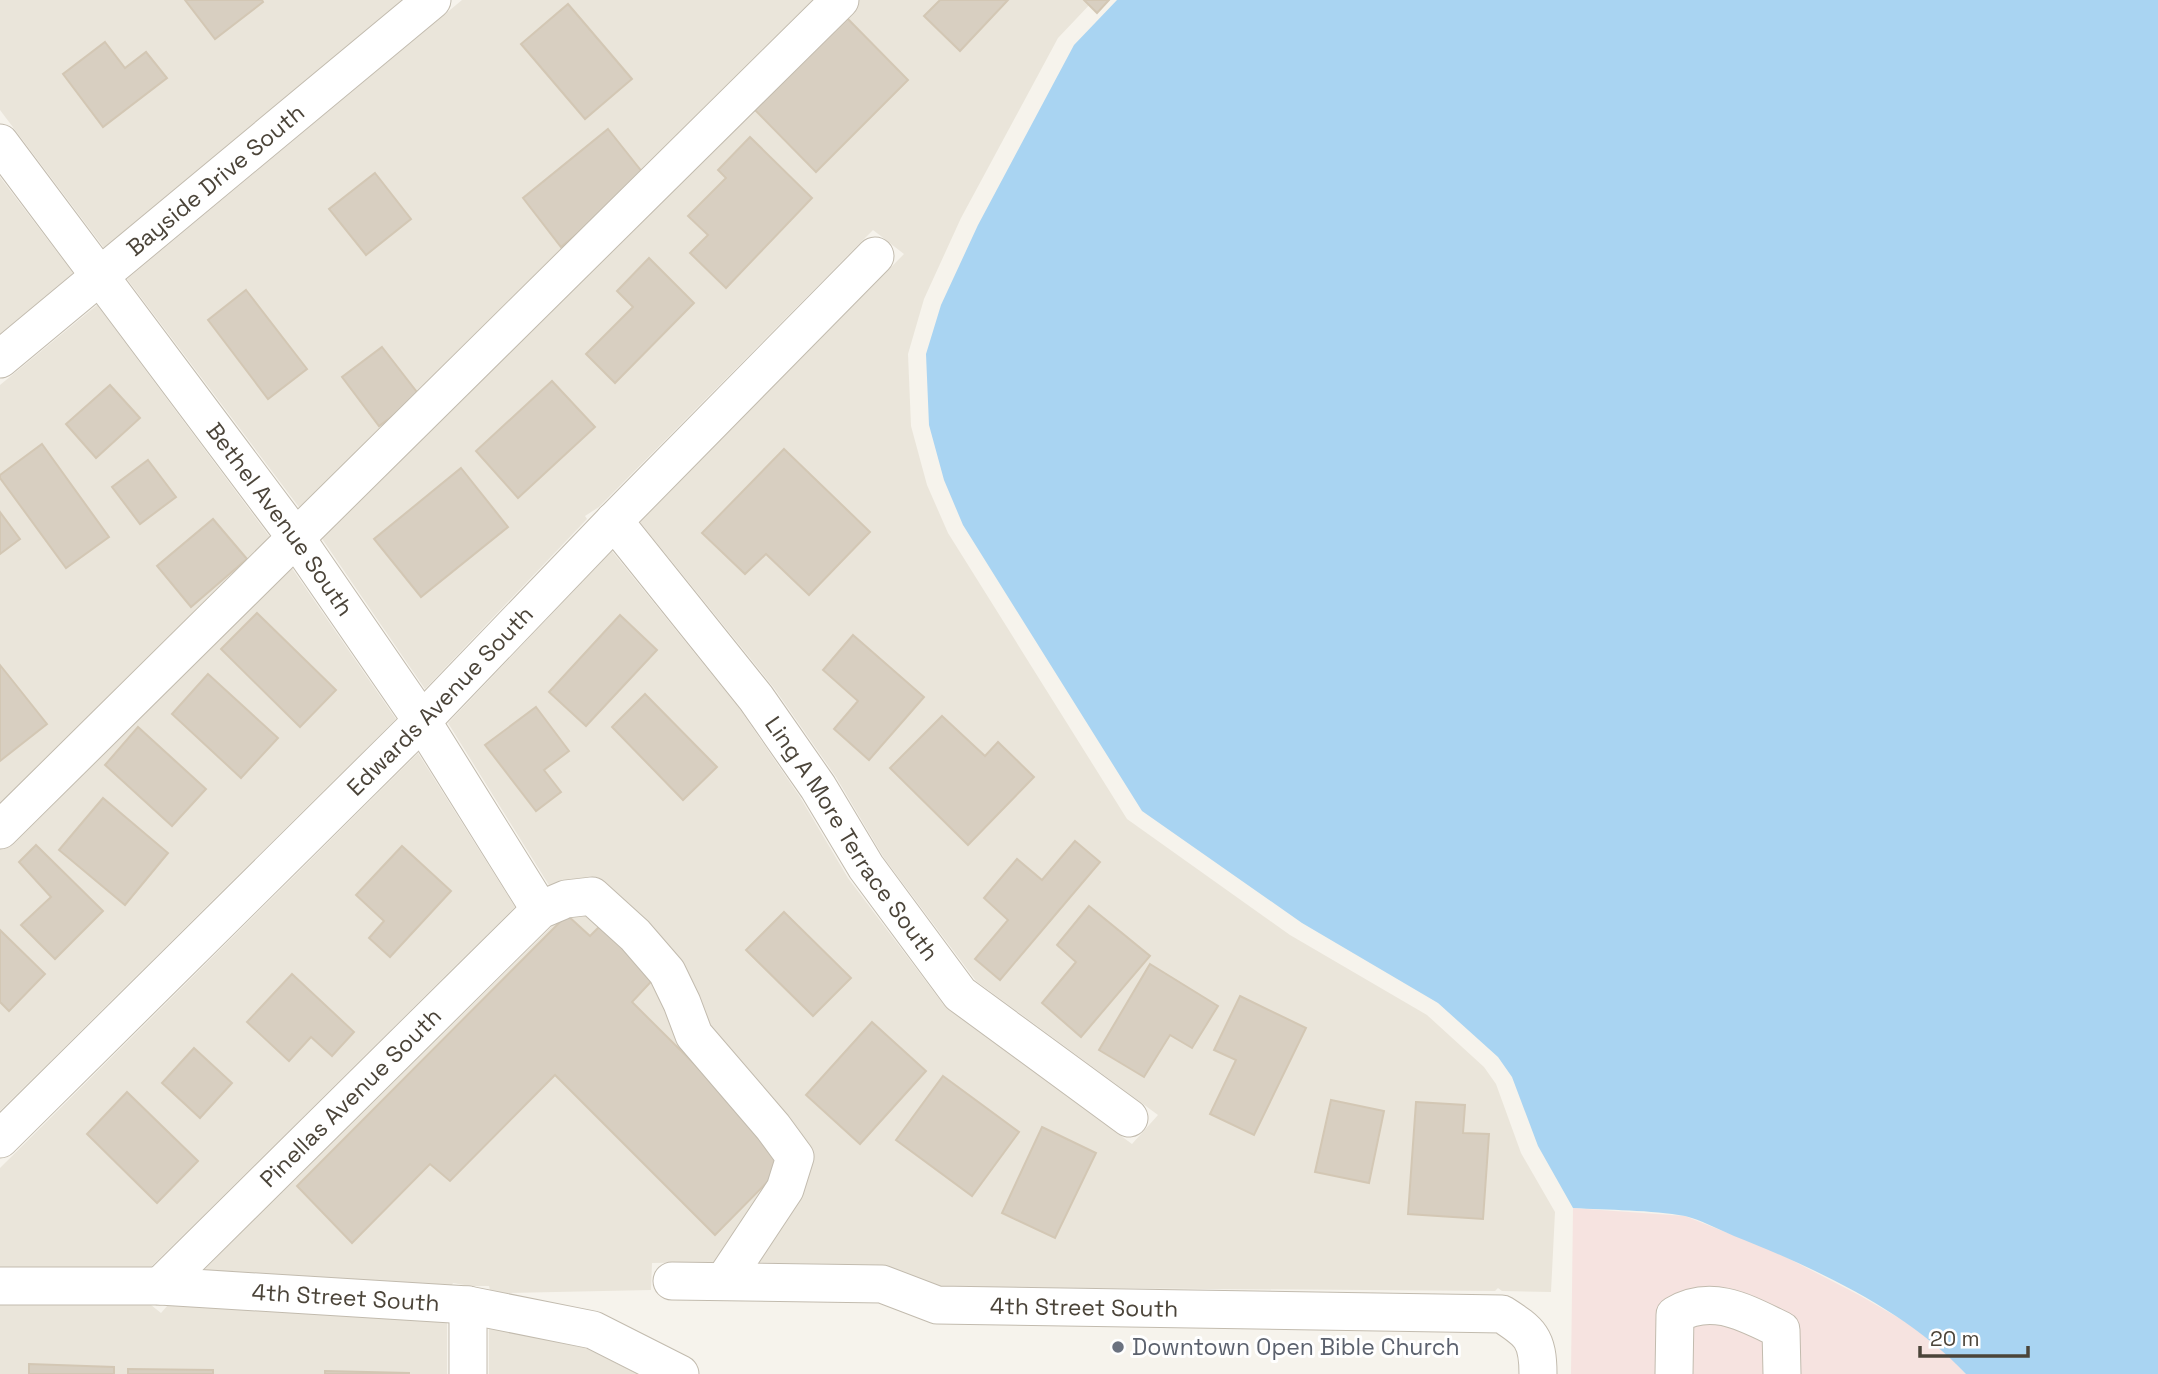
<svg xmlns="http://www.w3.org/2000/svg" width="2158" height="1374" viewBox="0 0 2158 1374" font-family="'Space Grotesk',sans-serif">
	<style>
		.residential { fill: #eae5da }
		.medical { fill: #f6e3e0 }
		.water { fill: #a9d4f2 }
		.building { fill: #d8cfc1; stroke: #d3c7b4; stroke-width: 2 }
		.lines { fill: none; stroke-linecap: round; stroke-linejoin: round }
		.minor-casing { stroke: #c2bbae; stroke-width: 39 }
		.minor { stroke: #fff; stroke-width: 37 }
		.worship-dot { fill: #6b7280; stroke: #fff; stroke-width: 2.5 }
		.labels { text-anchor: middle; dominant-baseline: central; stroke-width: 6; stroke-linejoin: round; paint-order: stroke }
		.street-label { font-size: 23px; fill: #4b4439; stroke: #fff }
		.worship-label { font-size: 23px; fill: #5b616d; stroke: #fff; text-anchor: start }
	</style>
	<rect width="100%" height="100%" fill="#f6f3ec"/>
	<g class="residential">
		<polygon points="0,0 402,0 104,248 0,110"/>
		<polygon points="462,0 1094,0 1058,38 961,218 924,299 908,354 911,426 927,485 948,533 1127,819 1290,935 1427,1015 1484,1067 1496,1084 1521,1153 1555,1212 1551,1292 1502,1291 1498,1288 1495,1291 942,1287 883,1265 724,1262 652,1263 651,1290 505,1293 490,1290 489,1286 470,1286 453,1283 452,1285 204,1270 554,924 557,898 448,723 612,551 739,708 800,797 848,878 943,1004 1132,1144 1158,1115 976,981 884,858 836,777 774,688 640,522 904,254 873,230 599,507 585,516 587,519 425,689 314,527 127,279"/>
		<polygon points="0,177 73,273 0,334"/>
		<polygon points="97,305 278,548 396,719 0,1111 0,385"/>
		<polygon points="418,753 515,907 150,1268 0,1268 0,1168"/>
		<polygon points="0,1305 151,1305 161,1313 168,1305 447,1322 447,1374 0,1374"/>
		<polygon points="489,1328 585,1348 638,1374 489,1374"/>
	</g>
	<polygon class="medical" points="1573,1208 1685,1216 1776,1252 1859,1295 1911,1325 1948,1355 1966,1374 1571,1374"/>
	<path class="water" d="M1117,0H2158V1374H1966C1906,1310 1815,1268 1734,1236C1718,1229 1701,1220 1685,1216C1652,1210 1607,1210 1573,1208L1538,1146L1512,1077L1498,1057L1438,1003L1302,923L1142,811L963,525L944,480L929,425L926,354L941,305L978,225L1074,45Z"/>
	<g class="building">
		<polygon points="185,0 262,0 263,2 215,39"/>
		<polygon points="940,0 1008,0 960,51 924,16"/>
		<polygon points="1084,0 1109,0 1097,13"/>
		<polygon points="568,4 632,79 585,119 521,44"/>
		<polygon points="846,17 908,80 816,172 754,109"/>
		<polygon points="105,42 125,68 146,52 167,78 103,127 63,74"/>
		<polygon points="608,129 647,178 561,247 523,198"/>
		<polygon points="750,137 812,198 726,288 690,253 708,235 688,216 726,178 718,170"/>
		<polygon points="375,173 411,219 366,255 329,209"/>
		<polygon points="649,258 694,303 615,383 586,354 633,307 617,291"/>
		<polygon points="246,290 307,369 268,399 208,320"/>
		<polygon points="382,347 420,396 379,426 342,377"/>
		<polygon points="552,381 595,427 518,498 476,451"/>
		<polygon points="110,385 140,418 96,458 66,424"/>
		<polygon points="42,444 109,537 66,568 0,478 0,475"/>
		<polygon points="784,449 870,532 809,595 766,554 745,574 702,533"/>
		<polygon points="148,460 176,497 140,524 112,487"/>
		<polygon points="461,468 508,527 421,597 374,539"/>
		<polygon points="0,512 20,539 0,554"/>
		<polygon points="213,519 247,559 191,607 157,566"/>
		<polygon points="257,613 336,690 300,727 221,649"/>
		<polygon points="620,615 657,650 586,726 549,692"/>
		<polygon points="853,635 924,697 869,760 834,729 858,701 823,670"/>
		<polygon points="0,665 47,724 0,761"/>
		<polygon points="208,674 278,738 241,778 172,714"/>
		<polygon points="645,694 717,767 683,800 612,727"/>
		<polygon points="536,707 569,751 544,770 561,792 536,811 485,745"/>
		<polygon points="942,716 985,756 998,742 1034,777 968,845 890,768"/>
		<polygon points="138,727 206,789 172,826 105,765"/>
		<polygon points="103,798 168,853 125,905 59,850"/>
		<polygon points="1075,841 1100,862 1000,980 975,959 1008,920 984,898 1017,859 1042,880"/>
		<polygon points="36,845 103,911 55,959 21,925 51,897 19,862"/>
		<polygon points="402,846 451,891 390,957 369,938 384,921 356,895"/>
		<polygon points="1089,906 1150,956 1081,1037 1042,1003 1076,962 1057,945"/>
		<polygon points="784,912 851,978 813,1016 746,950"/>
		<polygon points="567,915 590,936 607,919 660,972 632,1002 790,1159 715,1235 555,1075 450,1181 430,1164 352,1243 297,1186"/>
		<polygon points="0,930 45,974 9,1011 0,1002"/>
		<polygon points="1150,964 1218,1006 1192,1048 1170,1035 1144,1077 1099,1050"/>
		<polygon points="292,974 354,1032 332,1056 311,1037 289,1061 247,1022"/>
		<polygon points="1240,996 1306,1028 1254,1135 1210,1114 1236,1060 1214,1050"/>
		<polygon points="872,1022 926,1071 860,1144 806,1095"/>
		<polygon points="194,1048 232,1083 200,1118 162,1083"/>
		<polygon points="943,1076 1019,1132 972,1196 896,1140"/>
		<polygon points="127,1092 198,1161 157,1203 87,1134"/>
		<polygon points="1331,1100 1384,1111 1369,1183 1315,1172"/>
		<polygon points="1416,1102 1465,1105 1463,1133 1489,1134 1483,1219 1408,1214"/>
		<polygon points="1042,1127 1096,1153 1055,1238 1002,1213"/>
		<polygon points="29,1364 114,1367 114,1374 29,1374"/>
		<polygon points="128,1369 213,1370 213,1374 128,1374"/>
		<polygon points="325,1371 409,1373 409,1374 325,1374"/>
	</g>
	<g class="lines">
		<g class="minor-casing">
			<g id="minor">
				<path id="s1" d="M0,143L296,538L422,721L540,910"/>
				<path id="s2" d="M0,359L432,0"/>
				<path id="s3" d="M614,521L756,698L818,787L866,867L960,994L1129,1118"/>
				<polyline points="0,830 840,0"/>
				<path id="s4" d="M0,1139L422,721L614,521L875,256"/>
				<path id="s5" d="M672,1281L882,1284L937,1305L1502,1314C1530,1332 1538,1338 1538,1374"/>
				<path id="s6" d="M0,1286H160L468,1305L593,1330L680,1374"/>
				<path id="s7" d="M160,1286L540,910L566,899L592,896L635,935L667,972L682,1003L694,1035L773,1127L795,1157L785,1189L724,1281"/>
				<polyline points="468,1374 468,1305"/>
				<path d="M1674,1374L1675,1315C1712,1293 1746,1313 1781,1330L1782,1374"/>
			</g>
		</g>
		<use href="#minor" class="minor"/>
	</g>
	<circle class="worship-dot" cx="1118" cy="1347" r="7"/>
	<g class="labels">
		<g class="street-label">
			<text stroke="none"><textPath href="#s2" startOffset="280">Bayside Drive South</textPath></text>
			<text stroke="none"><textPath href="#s1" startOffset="469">Bethel Avenue South</textPath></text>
			<text stroke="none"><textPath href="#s4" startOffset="621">Edwards Avenue South</textPath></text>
			<text stroke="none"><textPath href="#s3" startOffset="397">Ling A More Terrace South</textPath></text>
			<text stroke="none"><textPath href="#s7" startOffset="268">Pinellas Avenue South</textPath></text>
			<text stroke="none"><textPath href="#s6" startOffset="346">4th Street South</textPath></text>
			<text stroke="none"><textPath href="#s5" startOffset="416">4th Street South</textPath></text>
		</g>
		<g class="worship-label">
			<text x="1132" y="1347">Downtown Open Bible Church</text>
		</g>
	</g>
	<path d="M1920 1346v10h108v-10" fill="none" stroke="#4b4439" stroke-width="3.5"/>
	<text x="1930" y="1346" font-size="21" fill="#4b4439" stroke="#ffffff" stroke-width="5" paint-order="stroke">20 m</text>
</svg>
